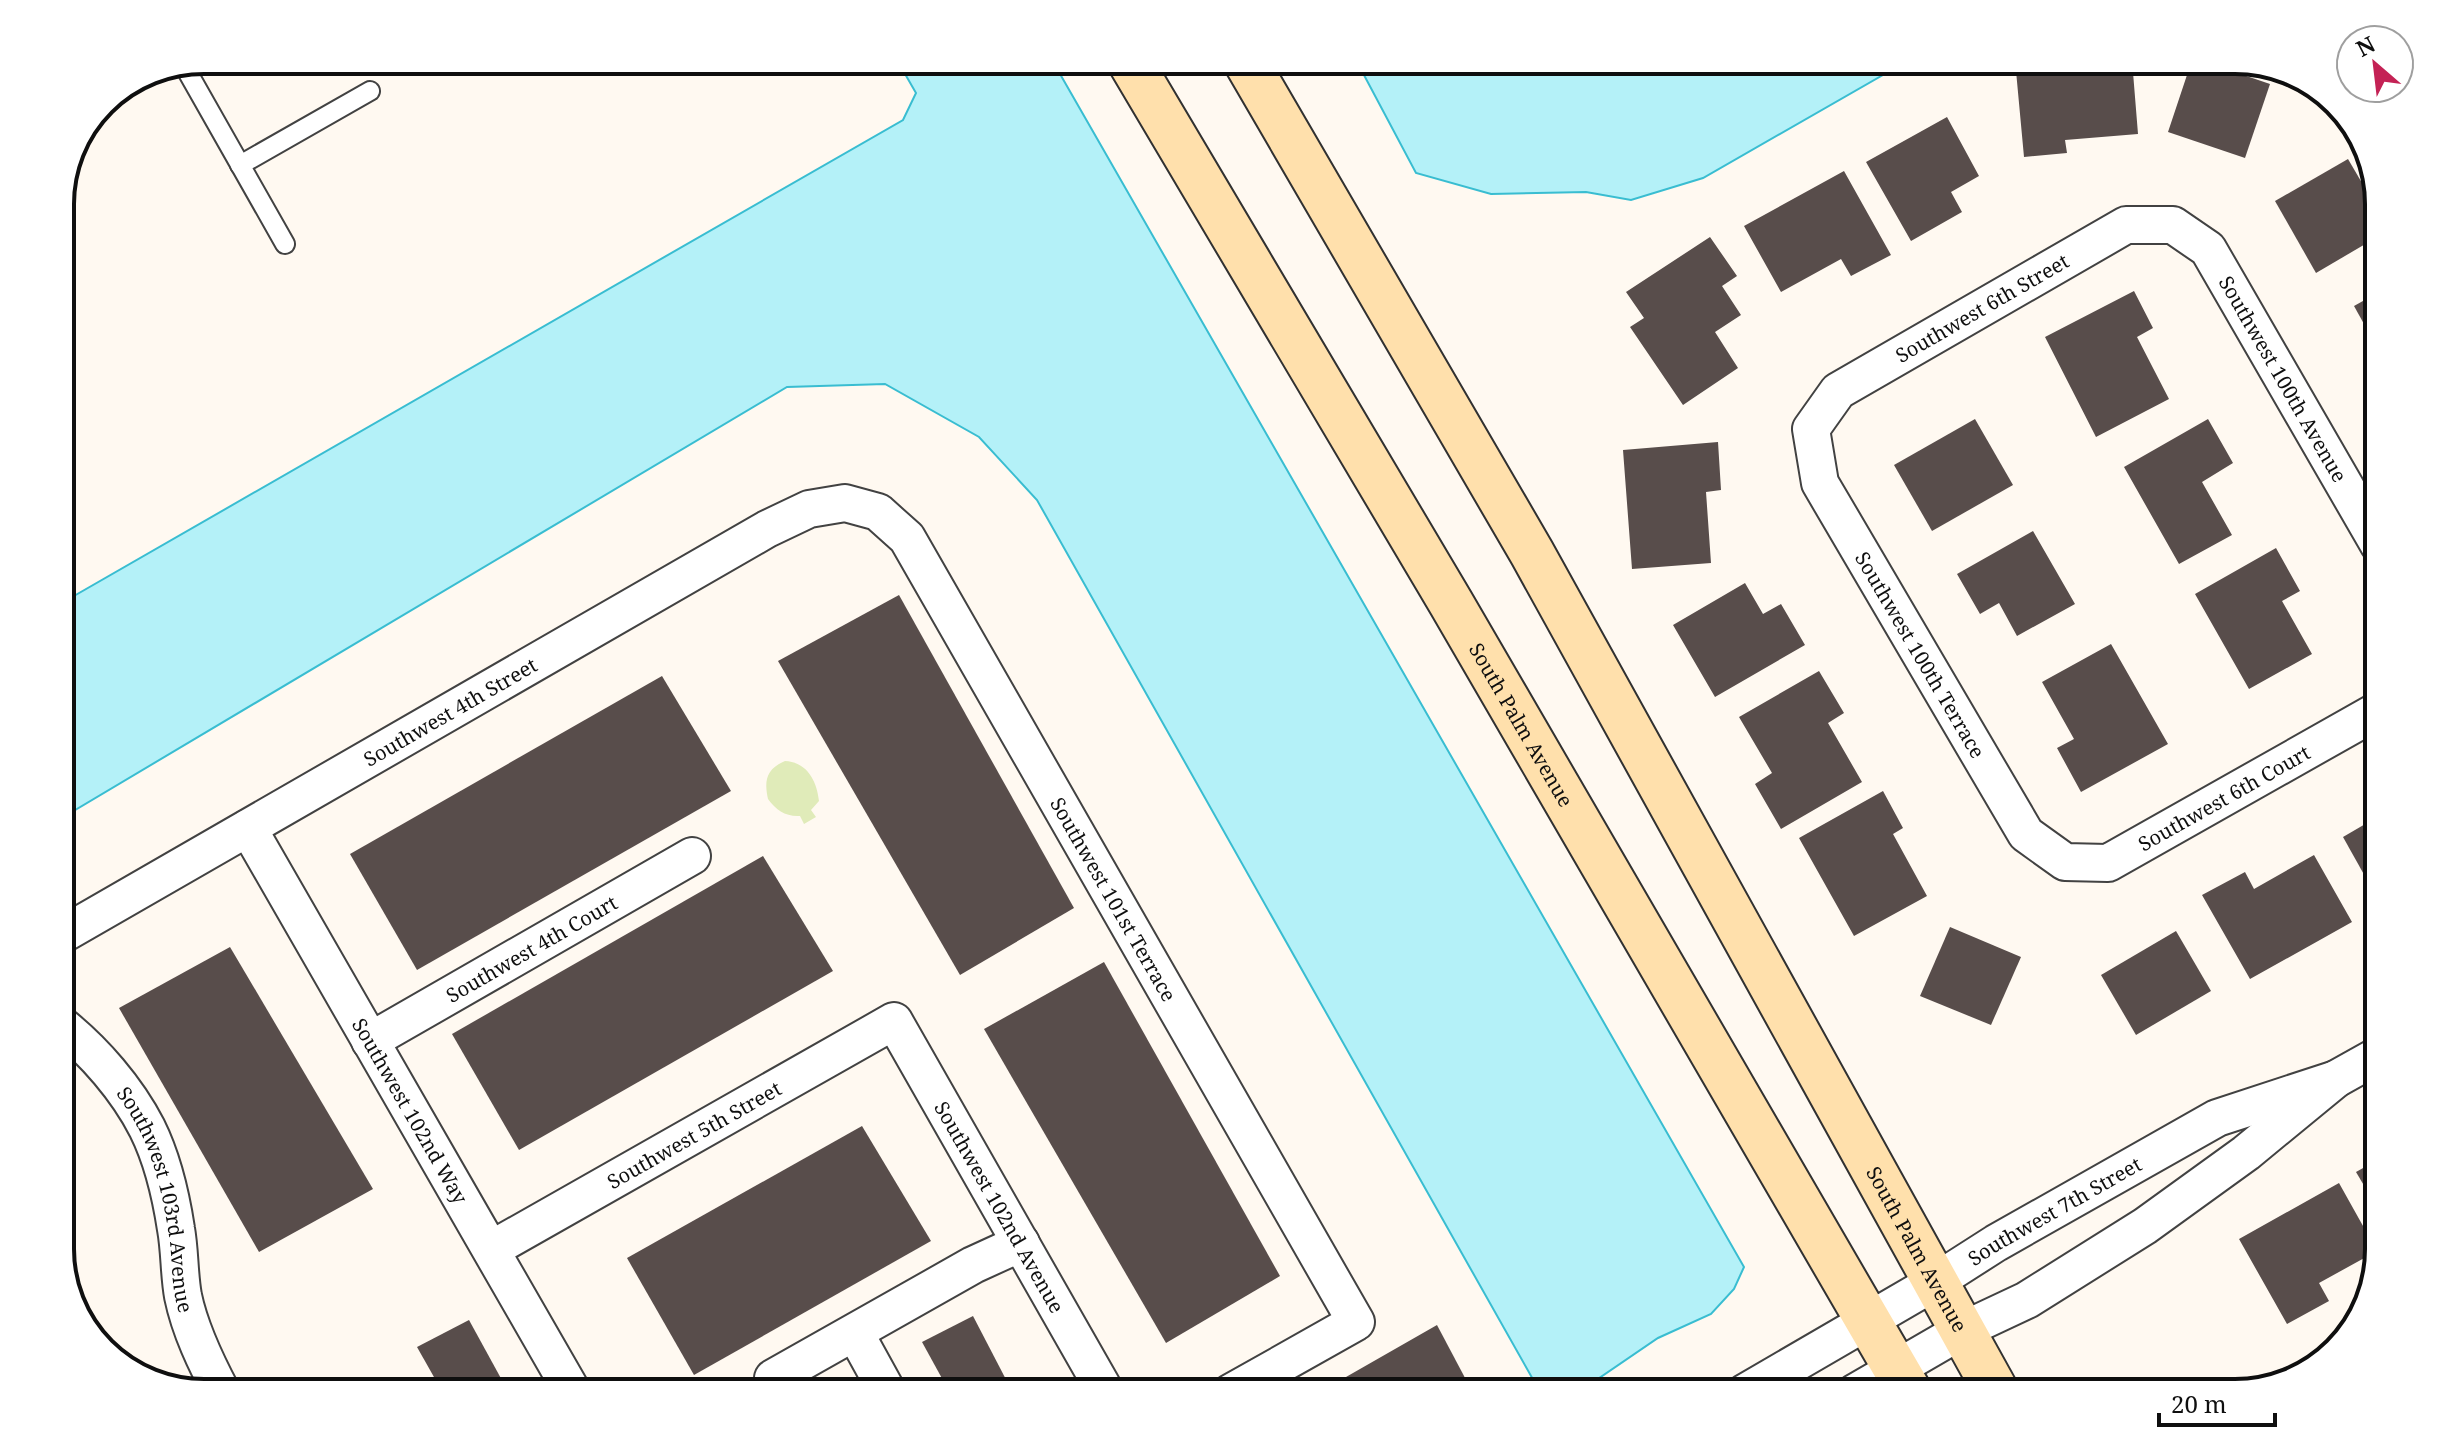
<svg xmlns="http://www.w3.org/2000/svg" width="2439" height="1453" viewBox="0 0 2439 1453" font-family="'Noto Serif',serif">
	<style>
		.green { fill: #e0ebb9 }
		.water { fill: #b4f1f8; stroke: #39bdd1; stroke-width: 2 }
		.building { fill: #584d4b }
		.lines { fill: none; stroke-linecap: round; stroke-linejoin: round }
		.lane-casing { stroke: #424242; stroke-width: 22 }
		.street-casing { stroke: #424242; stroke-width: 40 }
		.secondary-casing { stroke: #313131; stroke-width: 48 }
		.lane { stroke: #fff; stroke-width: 18 }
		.street { stroke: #fff; stroke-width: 36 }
		.secondary { stroke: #ffe0ac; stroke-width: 44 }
		.labels { text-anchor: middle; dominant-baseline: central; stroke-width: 8; stroke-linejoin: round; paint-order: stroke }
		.street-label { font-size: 20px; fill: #0f0f0f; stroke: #fff }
		.rim { fill: none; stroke: #0f0f0f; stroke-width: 4 }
	</style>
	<rect width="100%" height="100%" fill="#fff9f1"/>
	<path class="green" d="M785,761C807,762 817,781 819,801L811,810L816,817L804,824L800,816C786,817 776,810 768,799C764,781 766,769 785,761Z"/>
	<g class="water">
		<polygon points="897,60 1052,60 1744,1267 1734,1289 1711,1314 1658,1338 1586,1387 1559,1393 1535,1383 1037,500 979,437 885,384 787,387 60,819 60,604 903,120 916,93"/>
		<polygon points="1356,60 1909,60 1703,178 1631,200 1586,192 1491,194 1416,173"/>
	</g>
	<g class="building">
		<polygon points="2015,60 2132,60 2138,134 2065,140 2067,153 2024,157"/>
		<polygon points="2192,60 2199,60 2270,84 2245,158 2168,132"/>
		<polygon points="1947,117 1979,176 1951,192 1962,212 1911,241 1866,162"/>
		<polygon points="2348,159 2379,212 2379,236 2316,273 2275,201"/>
		<polygon points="1844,171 1891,255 1851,276 1841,259 1781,292 1744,226"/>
		<polygon points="1710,237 1737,276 1722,286 1741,315 1715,332 1738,368 1683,405 1630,327 1644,318 1626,292"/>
		<polygon points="2134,291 2153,328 2137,337 2169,399 2096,437 2045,337"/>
		<polygon points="2379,292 2379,351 2354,306"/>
		<polygon points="1975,419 2013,485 1932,531 1894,465"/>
		<polygon points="2208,419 2233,463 2202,482 2232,535 2179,564 2124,467"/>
		<polygon points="1718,442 1721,490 1706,492 1711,563 1632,569 1623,450"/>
		<polygon points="2033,531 2075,604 2017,636 1999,603 1980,614 1957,574"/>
		<polygon points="2276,548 2300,591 2282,601 2312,654 2249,689 2195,594"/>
		<polygon points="1745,583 1763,614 1781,604 1805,645 1715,697 1673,625"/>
		<polygon points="899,595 1074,908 960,975 778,661"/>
		<polygon points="2111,644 2168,744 2081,792 2057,748 2074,739 2042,682"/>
		<polygon points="1819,671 1844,713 1828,723 1862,782 1781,829 1755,784 1772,773 1739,717"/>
		<polygon points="662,676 731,791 417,970 350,854"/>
		<polygon points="1883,791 1903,828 1893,834 1927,896 1854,936 1799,838"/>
		<polygon points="2379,816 2379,894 2376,896 2343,837"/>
		<polygon points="2314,855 2352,922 2250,979 2202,895 2245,872 2254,889"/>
		<polygon points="763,856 833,971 519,1150 452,1034"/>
		<polygon points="1950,927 2021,957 1991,1025 1920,996"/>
		<polygon points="2176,931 2211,991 2136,1035 2101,975"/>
		<polygon points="230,947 373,1189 259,1252 119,1008"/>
		<polygon points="1104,962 1280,1276 1166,1343 984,1029"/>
		<polygon points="862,1126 931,1241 694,1375 627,1258"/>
		<polygon points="2379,1159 2379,1211 2356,1172"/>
		<polygon points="2339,1183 2377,1251 2319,1283 2329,1301 2287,1324 2239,1239"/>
		<polygon points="973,1316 1013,1393 950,1393 922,1342"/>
		<polygon points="469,1320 509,1393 443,1393 417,1347"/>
		<polygon points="1437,1325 1473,1393 1318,1393"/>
		<polygon points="352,1385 357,1393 337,1393"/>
	</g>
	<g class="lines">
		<g class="lane-casing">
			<g id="lane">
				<polyline points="183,64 285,244"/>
				<polyline points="240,165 370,91"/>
			</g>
		</g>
		<g class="street-casing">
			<g id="street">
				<path id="s1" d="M2379,545L2208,249L2173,225H2126L1838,391L1811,429L1820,483L2026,834L2065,862L2108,863L2379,710"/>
				<path id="s2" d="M248,828L573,1393"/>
				<path id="s3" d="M60,936L767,529L809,509L845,503L878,512L907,538L1356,1322L1230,1393"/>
				<path id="s4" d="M60,1024C94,1051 127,1089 147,1128C162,1158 171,1196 176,1229C180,1251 179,1274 183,1296C190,1330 206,1363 222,1393"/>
				<path id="s5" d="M370,1041L692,856"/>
				<path id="s6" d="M492,1249L894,1021L1106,1393"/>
				<polyline points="855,1333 888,1393"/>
				<polyline points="773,1378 973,1265 1021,1243"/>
				<path id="s7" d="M1744,1393L1935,1282L1996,1243L2217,1118L2336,1079"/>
				<polyline points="1854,1393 1961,1331 2027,1300 2145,1226 2246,1153 2336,1079 2379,1055"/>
			</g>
		</g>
		<g class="secondary-casing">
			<g id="secondary">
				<path id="s8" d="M1129,60L1451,603L1910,1393"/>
				<path id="s9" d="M1245,60L1532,553L1997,1393"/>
			</g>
		</g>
		<use href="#lane" class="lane"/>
		<use href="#street" class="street"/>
		<use href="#secondary" class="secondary"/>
	</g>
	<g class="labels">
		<g class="street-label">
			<text transform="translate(1982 308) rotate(-30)">Southwest 6th Street</text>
			<text transform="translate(2283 379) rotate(60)">Southwest 100th Avenue</text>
			<text stroke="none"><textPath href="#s1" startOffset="1064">Southwest 100th Terrace</textPath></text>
			<text stroke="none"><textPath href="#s3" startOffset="450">Southwest 4th Street</textPath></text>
			<text stroke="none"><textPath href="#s8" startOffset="772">South Palm Avenue</textPath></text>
			<text stroke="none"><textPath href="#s1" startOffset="1496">Southwest 6th Court</textPath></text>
			<text stroke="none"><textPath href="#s3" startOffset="1388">Southwest 101st Terrace</textPath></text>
			<text stroke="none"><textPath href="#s5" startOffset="186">Southwest 4th Court</textPath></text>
			<text stroke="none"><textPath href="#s2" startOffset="326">Southwest 102nd Way</textPath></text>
			<text stroke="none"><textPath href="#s6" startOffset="232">Southwest 5th Street</textPath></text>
			<text stroke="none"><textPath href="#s4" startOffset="208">Southwest 103rd Avenue</textPath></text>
			<text stroke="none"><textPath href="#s6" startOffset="676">Southwest 102nd Avenue</textPath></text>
			<text stroke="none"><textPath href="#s7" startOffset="360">Southwest 7th Street</textPath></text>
			<text stroke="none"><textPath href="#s9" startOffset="1366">South Palm Avenue</textPath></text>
		</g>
	</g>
	<path d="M0 0H2439V1453H0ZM204 74H2235A130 130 0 0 1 2365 204V1249A130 130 0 0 1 2235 1379H204A130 130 0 0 1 74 1249V204A130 130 0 0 1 204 74Z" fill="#fff" fill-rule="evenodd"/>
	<path class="rim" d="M204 74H2235A130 130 0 0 1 2365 204V1249A130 130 0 0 1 2235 1379H204A130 130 0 0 1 74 1249V204A130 130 0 0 1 204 74Z"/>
	<g transform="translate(2375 64) rotate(332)"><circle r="38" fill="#ffffff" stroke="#9f9f9f" stroke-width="2"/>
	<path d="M0-6L14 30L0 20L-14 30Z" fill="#c42255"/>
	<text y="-12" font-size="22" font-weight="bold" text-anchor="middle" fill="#0f0f0f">N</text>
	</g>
	<path d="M2159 1413v12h116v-12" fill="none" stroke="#0f0f0f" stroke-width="4"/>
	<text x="2171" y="1413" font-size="24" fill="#0f0f0f" stroke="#ffffff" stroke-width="6" paint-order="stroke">20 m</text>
</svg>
